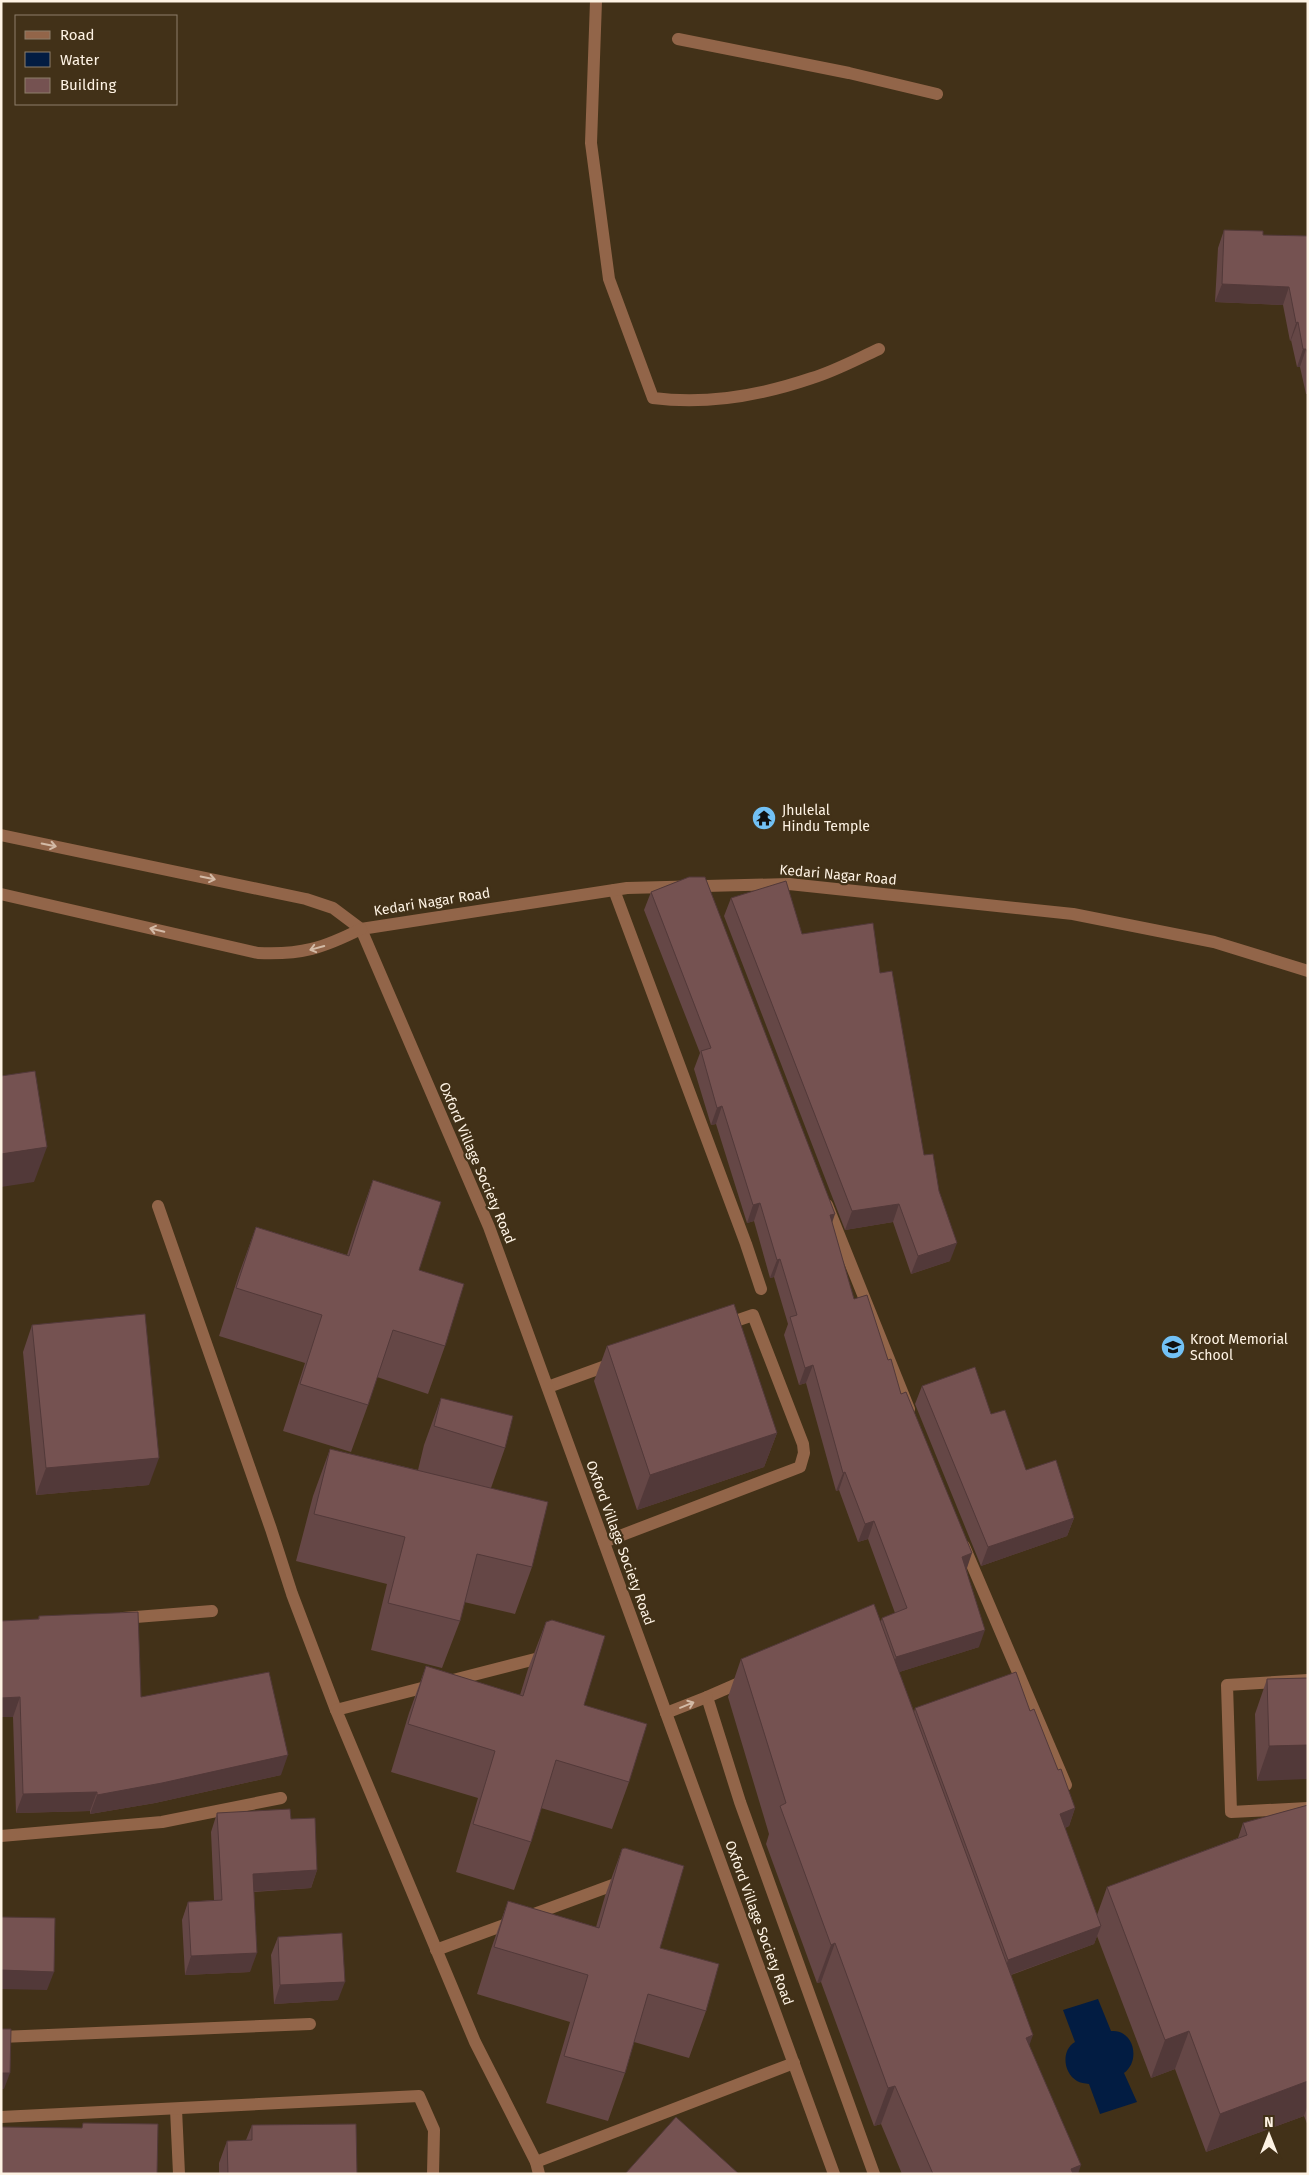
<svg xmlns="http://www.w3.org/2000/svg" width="1309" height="2175" viewBox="0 0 1309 2175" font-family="'Fira Sans',sans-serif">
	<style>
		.water { fill: #021c42 }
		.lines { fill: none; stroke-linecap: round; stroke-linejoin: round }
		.minor { stroke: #926549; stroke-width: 12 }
		.tertiary { stroke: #926549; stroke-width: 12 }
		.wall { fill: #654746 }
		.shaded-wall { fill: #523939 }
		.building { fill: #755251; stroke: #523939 }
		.oneway { stroke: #d3baa6 }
		.labels { text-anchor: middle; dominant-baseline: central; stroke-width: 4.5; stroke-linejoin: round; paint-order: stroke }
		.poi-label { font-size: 14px; fill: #fef3e4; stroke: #423118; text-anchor: start }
		.street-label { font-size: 14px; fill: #fef3e4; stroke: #423118 }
	</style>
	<rect width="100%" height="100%" fill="#423118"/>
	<path class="water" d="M1098,1999L1111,2031C1134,2029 1141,2061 1124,2073L1137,2102L1100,2114L1089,2084C1085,2083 1080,2083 1077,2081C1063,2073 1061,2050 1075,2042L1063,2010Z"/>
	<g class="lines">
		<g class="minor">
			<path d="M596,1L591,143L609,279L653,398C705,405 762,395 812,378C835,371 857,359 879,349"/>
			<polyline points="678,39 849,73 937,94"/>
			<polyline points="614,890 746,1244 761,1289"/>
			<polyline points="361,929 627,888 789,884 1073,914 1214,942 1308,971"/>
			<polyline points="827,1205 909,1409"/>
			<polyline points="158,1206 271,1529 292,1594 336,1710"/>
			<polyline points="548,1387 614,1363"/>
			<polyline points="604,1542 800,1467 804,1453 803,1444 753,1315 724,1325"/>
			<polyline points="964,1546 1066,1785"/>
			<polyline points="123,1618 212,1611"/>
			<polyline points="746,1680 707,1697 740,1802 874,2174"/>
			<polyline points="1308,1680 1227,1685 1231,1812 1308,1808"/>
			<polyline points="666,1713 707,1697"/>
			<polyline points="1,1836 162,1822 281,1798"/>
			<polyline points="436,1950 621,1882"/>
			<polyline points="1,2037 310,2024"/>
			<polyline points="176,2109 179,2174"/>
			<polyline points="1,2117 419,2096 434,2130 433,2174"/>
			<polyline points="536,2162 794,2063"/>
			<polyline points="539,2174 536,2162 475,2042 336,1710 547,1656"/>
		</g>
		<g class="tertiary">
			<polyline points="1,835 306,899 333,908 361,929 489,1227 834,2174"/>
			<path d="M1,894L258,953C302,955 323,948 361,929"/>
		</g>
	</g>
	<g class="wall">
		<polygon points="1224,230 1263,235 1308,236 1308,394 1306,394 1300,367 1297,367 1291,340 1290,341 1283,305 1215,302 1218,248"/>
		<polygon points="651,892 832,1223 854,1299 888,1360 901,1394 967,1570 979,1647 899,1672 914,1712 915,1708 1030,1711 1075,1808 1069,1826 1065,1828 1097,1915 1107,1887 1238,1838 1243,1823 1308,1805 1308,2126 1304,2116 1206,2152 1175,2069 1151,2078 1097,1936 1094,1944 1011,1975 1029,2046 1078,2174 902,2174 881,2124 874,2126 821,1982 817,1983 766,1844 769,1834 728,1697 741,1659 881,1621 882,1618 895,1613 868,1539 858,1542 839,1490 836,1491 806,1383 799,1385 784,1335 788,1324 774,1277 770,1278 754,1221 747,1223 716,1124 711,1125 694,1069 700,1053 644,910"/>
		<polygon points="731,898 802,934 880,973 924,1155 939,1191 950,1261 911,1274 893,1222 845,1230 724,916"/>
		<polygon points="373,1180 419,1270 445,1346 428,1394 377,1377 368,1405 351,1452 283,1431 305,1363 219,1336 239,1274 256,1227 347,1255 356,1227"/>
		<polygon points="32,1325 149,1485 36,1495 23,1352"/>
		<polygon points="607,1346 777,1433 764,1467 637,1510 594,1381"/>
		<polygon points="922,1386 991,1414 1026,1470 1074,1518 1067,1536 981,1566 915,1404"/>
		<polygon points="441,1398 505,1448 491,1488 532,1567 515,1614 464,1602 460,1621 442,1668 371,1650 387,1584 296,1561 313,1496 330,1449 418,1470 424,1445"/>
		<polygon points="39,1616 141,1697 281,1775 155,1803 90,1814 90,1811 16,1813 13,1717 1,1717 1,1621 38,1620"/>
		<polygon points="546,1622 584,1705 629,1782 612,1829 541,1808 531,1842 514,1890 456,1872 478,1798 391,1772 409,1713 426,1666 520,1695 528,1669"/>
		<polygon points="1308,1678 1257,1781 1255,1714 1267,1679"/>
		<polygon points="217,1813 291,1819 317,1870 311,1888 254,1892 250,1972 185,1975 182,1920 188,1902 214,1900 211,1832"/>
		<polygon points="622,1849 660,1948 706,2011 689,2058 634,2042 625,2073 608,2121 546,2103 570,2022 477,1994 491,1949 508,1901 596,1927 605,1896"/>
		<polygon points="278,1937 338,2000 274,2004 271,1955"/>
		<polygon points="252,2125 357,2174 219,2174 219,2163 227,2141 246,2140"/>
	</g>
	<g class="shaded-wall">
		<polygon points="1222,284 1289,287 1283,305 1215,302"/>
		<polygon points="1298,322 1291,340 1290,341 1296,323"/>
		<polygon points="1303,349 1306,349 1300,367 1297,367"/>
		<polygon points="722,1106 716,1124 711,1125 717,1108"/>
		<polygon points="47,1147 34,1182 1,1187 1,1154"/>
		<polygon points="760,1203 754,1221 747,1223 753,1205"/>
		<polygon points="899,1204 893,1222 845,1230 852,1211"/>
		<polygon points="835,1214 829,1232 830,1215"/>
		<polygon points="957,1243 950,1261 911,1274 918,1256"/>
		<polygon points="780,1259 774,1277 770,1278 777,1260"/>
		<polygon points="813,1365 806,1383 799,1385 805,1368"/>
		<polygon points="777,1433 764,1467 637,1510 650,1475"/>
		<polygon points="159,1458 149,1485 36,1495 46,1468"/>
		<polygon points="845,1472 839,1490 836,1491 843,1473"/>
		<polygon points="1074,1518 1067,1536 981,1566 988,1547"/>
		<polygon points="874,1521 868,1539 858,1542 865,1524"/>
		<polygon points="972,1553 966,1571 962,1557"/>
		<polygon points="985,1630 979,1647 890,1675 896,1657"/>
		<polygon points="20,1697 13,1717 1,1717 1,1698"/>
		<polygon points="1308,1745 1308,1779 1257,1781 1269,1746"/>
		<polygon points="288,1755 281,1775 155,1803 90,1814 97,1795"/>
		<polygon points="97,1792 90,1811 16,1813 23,1794"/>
		<polygon points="1075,1808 1069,1826 1053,1832 1060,1814"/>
		<polygon points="317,1870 311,1888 246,1892 253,1874"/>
		<polygon points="1101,1926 1094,1944 1002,1978 1008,1960"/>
		<polygon points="835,1943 821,1982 817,1983 831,1945"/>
		<polygon points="257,1953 250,1972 185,1975 191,1956"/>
		<polygon points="1,1970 54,1972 47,1990 1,1989"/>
		<polygon points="345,1982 338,2000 274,2004 280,1985"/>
		<polygon points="1189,2031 1175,2069 1151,2078 1165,2040"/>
		<polygon points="1033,2035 1019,2074 1026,2038"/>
		<polygon points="1,2073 10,2073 4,2089 1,2089"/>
		<polygon points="1308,2081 1308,2104 1304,2116 1206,2152 1220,2114"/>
		<polygon points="895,2086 881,2124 874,2126 888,2088"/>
		<polygon points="1081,2165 1078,2174 1069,2174 1071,2169"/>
	</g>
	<g class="building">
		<polygon points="1224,230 1263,231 1263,235 1308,236 1308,355 1306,349 1303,349 1298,322 1296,323 1289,287 1222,284"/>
		<polygon points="689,877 705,877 835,1214 830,1215 854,1299 867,1295 888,1360 891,1359 901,1394 906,1392 972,1553 962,1557 985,1630 896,1657 882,1618 907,1608 874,1521 865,1524 845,1472 843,1473 813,1365 805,1368 790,1317 797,1315 780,1259 777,1260 760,1203 753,1205 722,1106 717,1108 701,1051 711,1048 651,892"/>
		<polygon points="786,881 802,934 873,923 880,973 892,971 924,1155 933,1154 939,1191 957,1243 918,1256 899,1204 852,1211 731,898"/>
		<polygon points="35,1071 47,1147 1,1154 1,1076"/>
		<polygon points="373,1180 441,1202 419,1270 464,1284 445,1346 393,1330 368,1405 300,1384 322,1315 236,1288 256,1227 349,1256"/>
		<polygon points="734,1304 777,1433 650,1475 607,1346"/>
		<polygon points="145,1314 159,1458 46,1468 32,1325"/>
		<polygon points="975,1367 991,1414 1005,1410 1026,1470 1056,1460 1074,1518 988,1547 922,1386"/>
		<polygon points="441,1398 513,1416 505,1448 434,1426"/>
		<polygon points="330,1449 548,1502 532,1567 477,1554 460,1621 388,1603 405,1537 314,1514"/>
		<polygon points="874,1604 1033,2035 1026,2038 1081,2165 1071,2169 1073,2174 933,2174 895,2086 888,2088 835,1943 831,1945 780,1806 786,1803 741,1659"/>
		<polygon points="138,1612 141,1697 269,1672 288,1755 162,1783 97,1795 97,1792 23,1794 20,1697 1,1698 1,1621 39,1619 39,1616"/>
		<polygon points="552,1620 605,1636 584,1705 647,1724 629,1782 556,1760 531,1842 473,1824 495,1751 408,1724 426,1666 523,1696 546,1622"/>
		<polygon points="1016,1672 1030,1711 1034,1709 1058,1770 1061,1769 1075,1808 1060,1814 1101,1926 1008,1960 915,1708"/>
		<polygon points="1308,1678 1308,1745 1269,1746 1267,1679"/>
		<polygon points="1308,1805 1308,2081 1220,2114 1189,2031 1165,2040 1107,1887 1247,1835 1243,1823"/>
		<polygon points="290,1809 291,1819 315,1818 317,1870 253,1874 257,1953 191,1956 188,1902 222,1900 217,1813"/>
		<polygon points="625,1848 684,1866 660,1948 719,1964 706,2011 648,1994 625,2073 564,2056 588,1975 494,1947 508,1901 599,1928 622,1849"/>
		<polygon points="1,1917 55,1918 54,1972 1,1970"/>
		<polygon points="342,1933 345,1982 280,1985 278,1937"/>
		<polygon points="1,2029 11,2029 10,2073 1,2073"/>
		<polygon points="676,2117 739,2174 625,2174"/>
		<polygon points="83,2123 158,2124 157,2174 1,2174 1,2127 82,2128"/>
		<polygon points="356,2124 357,2174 228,2174 227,2141 252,2140 252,2125"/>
	</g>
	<defs><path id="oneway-shaft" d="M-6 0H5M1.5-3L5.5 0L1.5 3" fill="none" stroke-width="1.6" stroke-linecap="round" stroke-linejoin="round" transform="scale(1.25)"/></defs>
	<g class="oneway">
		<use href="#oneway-shaft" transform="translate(49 845) rotate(12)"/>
		<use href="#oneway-shaft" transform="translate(208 878) rotate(12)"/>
		<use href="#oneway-shaft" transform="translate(157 930) rotate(-167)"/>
		<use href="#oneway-shaft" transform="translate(317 948) rotate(165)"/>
		<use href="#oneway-shaft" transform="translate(687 1705) rotate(-22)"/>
	</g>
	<defs>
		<g id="temple-disc" transform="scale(1.25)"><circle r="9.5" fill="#72c1f5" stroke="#423118"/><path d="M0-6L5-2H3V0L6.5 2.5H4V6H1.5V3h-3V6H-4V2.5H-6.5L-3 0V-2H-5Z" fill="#111"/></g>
		<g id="school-disc" transform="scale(1.25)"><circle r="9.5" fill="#72c1f5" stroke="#423118"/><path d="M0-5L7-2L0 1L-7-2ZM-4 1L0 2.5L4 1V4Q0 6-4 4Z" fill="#111"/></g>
	</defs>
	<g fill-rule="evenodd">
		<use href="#temple-disc" x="764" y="818"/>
		<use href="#school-disc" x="1173" y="1347"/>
	</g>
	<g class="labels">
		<g class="poi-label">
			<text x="782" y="810">Jhulelal<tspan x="782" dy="16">Hindu Temple</tspan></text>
			<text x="1190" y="1339">Kroot Memorial<tspan x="1190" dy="16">School</tspan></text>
		</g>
		<g class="street-label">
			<text transform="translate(838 875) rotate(5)">Kedari Nagar Road</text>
			<text transform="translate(432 902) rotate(-9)">Kedari Nagar Road</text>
			<text transform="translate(477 1163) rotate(67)">Oxford Village Society Road</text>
			<text transform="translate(620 1543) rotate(70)">Oxford Village Society Road</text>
			<text transform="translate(759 1923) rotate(70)">Oxford Village Society Road</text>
		</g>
	</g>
	<rect width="1309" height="2175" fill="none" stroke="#fef3e4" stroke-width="5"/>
	<rect x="15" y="15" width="162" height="90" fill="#423118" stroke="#8d7f6a"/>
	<rect x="25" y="31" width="25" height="8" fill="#926549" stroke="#8d7f6a"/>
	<text x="60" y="40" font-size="15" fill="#fef3e4">Road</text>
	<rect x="25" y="52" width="25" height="15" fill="#021c42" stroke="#8d7f6a"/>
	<text x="60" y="65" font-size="15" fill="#fef3e4">Water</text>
	<rect x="25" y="78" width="25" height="15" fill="#755251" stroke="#8d7f6a"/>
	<text x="60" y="90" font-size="15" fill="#fef3e4">Building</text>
	<g transform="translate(1269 2135)" stroke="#423118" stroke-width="4" paint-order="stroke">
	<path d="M0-4L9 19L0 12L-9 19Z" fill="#fef3e4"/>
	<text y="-8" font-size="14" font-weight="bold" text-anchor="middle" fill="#fef3e4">N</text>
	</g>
</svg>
